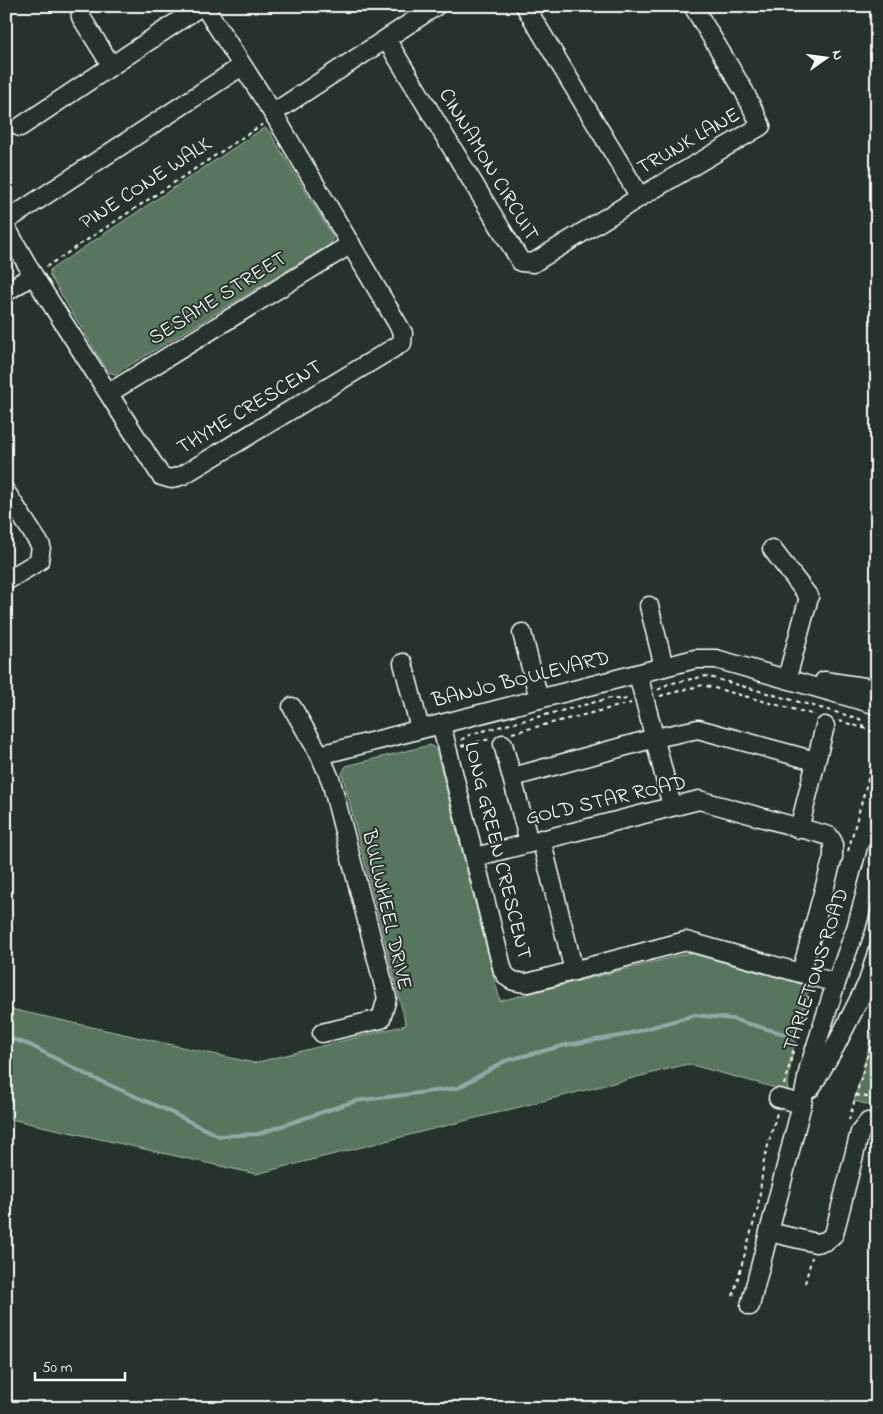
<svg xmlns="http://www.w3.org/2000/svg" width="883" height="1414" viewBox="0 0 883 1414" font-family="'Indie Flower',sans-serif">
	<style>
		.green { fill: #58755d; stroke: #acbaae }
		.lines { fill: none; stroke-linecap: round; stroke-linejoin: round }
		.stream { stroke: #92a7a7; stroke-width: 4 }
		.minor-casing { stroke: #fff; stroke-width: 21 }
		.path { stroke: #fff; stroke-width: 2; stroke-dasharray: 4 4; stroke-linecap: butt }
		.minor { stroke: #26332d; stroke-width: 18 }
		.labels { text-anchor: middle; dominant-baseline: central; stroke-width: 4; stroke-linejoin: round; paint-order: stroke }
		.street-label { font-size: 21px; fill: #fff; stroke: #26332d }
	</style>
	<rect width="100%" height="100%" fill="#26332d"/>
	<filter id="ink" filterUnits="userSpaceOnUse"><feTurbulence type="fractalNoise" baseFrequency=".02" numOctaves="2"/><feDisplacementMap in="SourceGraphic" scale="10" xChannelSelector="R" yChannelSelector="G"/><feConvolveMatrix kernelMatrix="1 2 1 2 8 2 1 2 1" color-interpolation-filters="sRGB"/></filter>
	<g filter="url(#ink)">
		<g class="green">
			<polygon points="264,128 269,131 333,237 331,244 115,374 108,372 50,276 50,270"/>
			<polygon points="430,745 436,749 500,1001 689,953 809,986 794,1040 787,1091 688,1064 256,1174 6,1118 6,1008 254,1063 406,1025 342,773 346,766"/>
			<polygon points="877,1019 877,1107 854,1101"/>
		</g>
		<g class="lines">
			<g class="stream">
				<polyline points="6,1037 30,1045 87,1075 164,1109 219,1136 258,1134 355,1101 458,1088 505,1061 566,1045 620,1036 695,1015 732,1019 795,1037"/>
				<polyline points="875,1051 877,1052"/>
			</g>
			<g class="minor-casing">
				<g id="minor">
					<polyline points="80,6 81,17 111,65"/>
					<polyline points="204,6 273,113 403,333 402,343 183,475 171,479 161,476 33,275 7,229 6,221 242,66"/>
					<polyline points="386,39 521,262 533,263 640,197 525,6"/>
					<polyline points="273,113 436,6"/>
					<polyline points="20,127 201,6"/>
					<polyline points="640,197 761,126 744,91 693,6"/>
					<polyline points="6,292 33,275"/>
					<polyline points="109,393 351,244"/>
					<polyline points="6,492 41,546 39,561 6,581"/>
					<polyline points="772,549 809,597 787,678"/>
					<polyline points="649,606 664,667"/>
					<polyline points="522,633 539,699"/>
					<polyline points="403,663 420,729"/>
					<polyline points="638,674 672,806"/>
					<polyline points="824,681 877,689"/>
					<polyline points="292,707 320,755 695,659 716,659 877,705"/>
					<path d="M441,724L503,971C509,982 516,982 528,983L686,941L836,983"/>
					<polyline points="503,744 529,842"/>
					<polyline points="320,755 331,781 387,998 381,1019 322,1033"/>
					<polyline points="513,777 655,738 698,729 815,761"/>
					<polyline points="799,829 825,726"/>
					<polyline points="541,839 574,971"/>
					<polyline points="475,857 699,800 829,836 833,842 833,857 801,973"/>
					<polyline points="811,1088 836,1045 868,982 877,952"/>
					<polyline points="778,1098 802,1104"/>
					<polyline points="769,1232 816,1243 826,1241 834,1234 860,1132 868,1122 877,1123"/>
					<polyline points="750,1306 802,1104 809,1068 836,983 856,928 877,851"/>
				</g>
			</g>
			<g class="path">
				<polyline points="46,267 263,124"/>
				<polyline points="658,690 668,684 706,676 860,719 864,728"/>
				<polyline points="660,696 703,685 815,715"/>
				<polyline points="839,721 864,728 877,734"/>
				<polyline points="512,733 631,703"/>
				<polyline points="461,740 471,734 611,698 622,700 630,698"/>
				<polyline points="461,746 490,739"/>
				<polyline points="848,851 877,747"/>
				<polyline points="784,1085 810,990"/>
				<polyline points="856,1095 877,1099"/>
				<polyline points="849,1120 877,1021"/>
				<polyline points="805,1283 812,1257"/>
				<polyline points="733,1296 758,1207 764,1160 777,1113"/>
			</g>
			<use href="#minor" class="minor"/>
		</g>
	</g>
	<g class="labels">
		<g class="street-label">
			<text transform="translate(689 142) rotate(-30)">TRUNK LANE</text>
			<text transform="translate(488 165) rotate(59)">CINNAMON CIRCUIT</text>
			<text transform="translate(146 184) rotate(-33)">PINE CONE WALK</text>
			<text transform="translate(218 299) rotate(-32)">SESAME STREET</text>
			<text transform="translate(250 408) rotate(-31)">THYME CRESCENT</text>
			<text transform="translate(521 680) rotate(-14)">BANJO BOULEVARD</text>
			<text transform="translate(606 801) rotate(-13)">GOLD STAR ROAD</text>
			<text transform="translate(497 851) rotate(76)">LONG GREEN CRESCENT</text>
			<text transform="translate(386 910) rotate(77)">BULLWHEEL DRIVE</text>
			<text transform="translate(817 970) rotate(-72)">TARLETONS ROAD</text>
		</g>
	</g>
	<rect width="883" height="1414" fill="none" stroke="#26332d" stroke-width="25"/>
	<rect x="12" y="12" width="858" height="1389" fill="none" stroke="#fff" stroke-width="2" filter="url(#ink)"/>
	<g transform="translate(826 58) rotate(76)" stroke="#26332d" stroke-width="4" paint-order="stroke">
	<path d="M0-4L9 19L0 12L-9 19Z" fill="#ffffff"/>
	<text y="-8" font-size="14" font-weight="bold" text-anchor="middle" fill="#ffffff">N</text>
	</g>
	<path d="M35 1372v8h90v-8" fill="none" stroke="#ffffff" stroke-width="2.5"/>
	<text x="42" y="1372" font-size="15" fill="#ffffff" stroke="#26332d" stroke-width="4" paint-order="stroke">50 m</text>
</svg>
